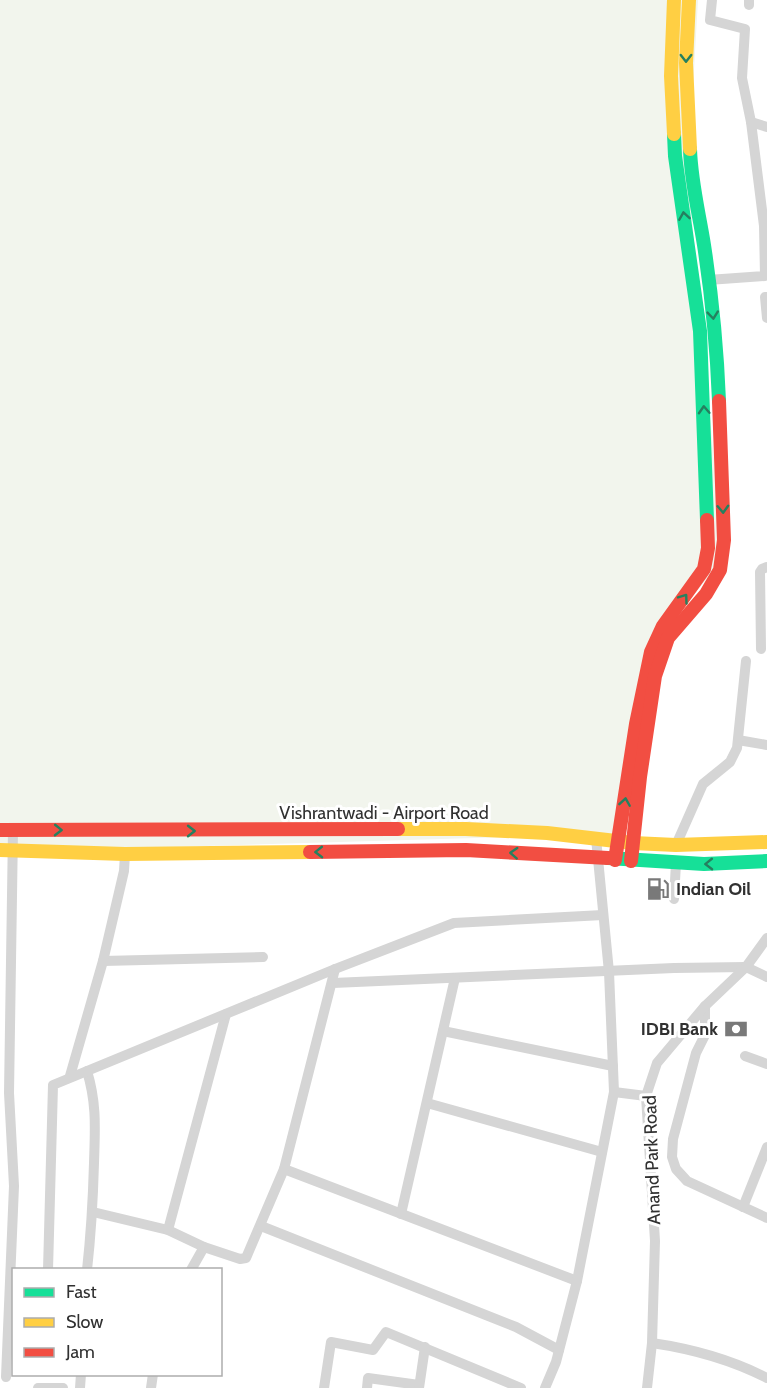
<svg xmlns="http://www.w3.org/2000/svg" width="767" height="1388" viewBox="0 0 767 1388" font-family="Cabin,sans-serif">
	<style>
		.green { fill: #f2f5ed }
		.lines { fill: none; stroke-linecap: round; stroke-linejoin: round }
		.street { stroke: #d5d5d5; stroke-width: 10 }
		.fast { stroke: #16e098; stroke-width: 14 }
		.slow { stroke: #ffcf43; stroke-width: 14 }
		.jam { stroke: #f24e42; stroke-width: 14 }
		.oneway { stroke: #25805f }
		.labels { text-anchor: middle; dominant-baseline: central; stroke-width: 6; stroke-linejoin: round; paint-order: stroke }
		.street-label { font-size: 18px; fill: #313131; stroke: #fff }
		.poi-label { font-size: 18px; font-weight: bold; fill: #313131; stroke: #fff; text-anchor: start }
	</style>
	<rect width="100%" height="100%" fill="#fff"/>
	<polygon class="green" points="0,0 698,0 688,175 723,559 669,625 617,834 0,852"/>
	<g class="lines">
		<g class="street">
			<polyline points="749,5 749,0"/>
			<polyline points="751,122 767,127"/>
			<polyline points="708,280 765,276 764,226 751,122 742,78 745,29 710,20 712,0"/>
			<polyline points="767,297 765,297 767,318"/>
			<polyline points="761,649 760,572 762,569 767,567"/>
			<polyline points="738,740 767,745"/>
			<polyline points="676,845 703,784 730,762 737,748 746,661"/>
			<polyline points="674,899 676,863"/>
			<polyline points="103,961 263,957"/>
			<polyline points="333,983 674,968 746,967 767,977"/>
			<polyline points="705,1006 705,1035 696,1053 673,1139 672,1157 676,1169 687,1181 767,1218"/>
			<polyline points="443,1031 613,1066"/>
			<polyline points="745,1056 767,1064"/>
			<path d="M87,1071C97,1104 95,1129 94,1163C93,1199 91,1234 87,1270"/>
			<polyline points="70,1076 103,961 124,871 125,854"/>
			<polyline points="614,1092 646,1096"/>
			<polyline points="427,1103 602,1152"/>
			<polyline points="284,1169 577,1281"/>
			<polyline points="743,1207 767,1147"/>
			<polyline points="93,1212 168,1230 204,1247 240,1259 246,1258 284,1169 335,969"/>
			<polyline points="401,1214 455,978"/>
			<polyline points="261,1226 516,1327 559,1350"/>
			<polyline points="168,1230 226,1014"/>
			<polyline points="48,1270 53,1085 335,969 454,923 603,915"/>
			<polyline points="191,1270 204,1247"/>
			<path d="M652,1343C693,1349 730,1359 767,1378"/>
			<polyline points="6,1377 14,1186 9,1093 13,830"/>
			<polyline points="38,1388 63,1388"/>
			<polyline points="80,1388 81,1374"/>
			<polyline points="151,1388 153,1374"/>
			<polyline points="324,1388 331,1342 373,1350 386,1332 521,1388"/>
			<polyline points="367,1388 368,1378 419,1385"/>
			<polyline points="419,1388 425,1347"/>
			<polyline points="545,1388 556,1362 577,1281 614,1092 609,972 596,838"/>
			<polyline points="647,1388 652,1343 655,1241 646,1096 657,1063 705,1006 746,967 767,938"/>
		</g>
		<g class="fast">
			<polyline points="674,134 675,156 700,331 707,520"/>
			<path d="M690,149C691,182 699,213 704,245C712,297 717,349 719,401"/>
			<polyline points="608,858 704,864 767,861"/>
		</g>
		<g class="slow">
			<polyline points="689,0 686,63 690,149"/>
			<polyline points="674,134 671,76 674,0"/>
			<polyline points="398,829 466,829 547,833 633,843 676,845 767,842"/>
			<polyline points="0,850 125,854 310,852"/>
		</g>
		<g class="jam">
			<polyline points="0,830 398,829"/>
			<polyline points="310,852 466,850 608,858"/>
			<polyline points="615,860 636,724 651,652 663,626 704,569 708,548 707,520"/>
			<polyline points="631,861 640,777 655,676 668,638 706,594 720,570 724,540 719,401"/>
		</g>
	</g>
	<defs><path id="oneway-chevron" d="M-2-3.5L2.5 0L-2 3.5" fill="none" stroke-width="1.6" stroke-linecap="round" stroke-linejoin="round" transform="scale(1.5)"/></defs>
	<g class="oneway">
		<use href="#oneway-chevron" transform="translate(686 58) rotate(90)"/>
		<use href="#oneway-chevron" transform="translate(684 216) rotate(-99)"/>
		<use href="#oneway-chevron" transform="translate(713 315) rotate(84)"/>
		<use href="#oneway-chevron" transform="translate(704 410) rotate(-93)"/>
		<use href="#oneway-chevron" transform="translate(723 509) rotate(88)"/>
		<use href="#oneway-chevron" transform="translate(684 598) rotate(-54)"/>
		<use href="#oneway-chevron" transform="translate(625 802) rotate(-81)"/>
		<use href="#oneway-chevron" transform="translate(58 830) rotate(1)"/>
		<use href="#oneway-chevron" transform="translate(191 831)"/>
		<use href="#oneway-chevron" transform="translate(319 852) rotate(179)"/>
		<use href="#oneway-chevron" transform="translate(514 853) rotate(-177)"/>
		<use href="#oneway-chevron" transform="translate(709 864) rotate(179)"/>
	</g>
	<defs>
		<g id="fuel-bare" transform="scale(1.8)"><path d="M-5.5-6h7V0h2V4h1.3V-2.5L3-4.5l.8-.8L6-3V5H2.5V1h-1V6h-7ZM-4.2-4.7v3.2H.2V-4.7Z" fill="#797979" stroke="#fff" stroke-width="2.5" paint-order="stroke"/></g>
		<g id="bank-bare" transform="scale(1.8)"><path d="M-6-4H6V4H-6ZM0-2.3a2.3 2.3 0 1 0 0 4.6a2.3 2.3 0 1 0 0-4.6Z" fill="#797979" stroke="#fff" stroke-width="2.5" paint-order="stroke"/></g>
	</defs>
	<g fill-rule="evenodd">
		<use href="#fuel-bare" x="658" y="889"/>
		<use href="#bank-bare" x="736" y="1029"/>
	</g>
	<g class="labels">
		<g class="street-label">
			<text x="384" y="813">Vishrantwadi - Airport Road</text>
			<text transform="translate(652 1160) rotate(-92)">Anand Park Road</text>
		</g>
		<g class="poi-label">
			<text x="676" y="889">Indian Oil</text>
			<text x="718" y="1029" text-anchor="end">IDBI Bank</text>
		</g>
	</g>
	<rect x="12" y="1268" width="210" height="108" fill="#ffffff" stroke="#adadad" stroke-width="1.5"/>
	<rect x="24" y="1288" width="30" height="9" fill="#16e098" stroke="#adadad" stroke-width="1.5"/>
	<text x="66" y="1298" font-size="18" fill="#313131">Fast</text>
	<rect x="24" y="1318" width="30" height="9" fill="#ffcf43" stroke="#adadad" stroke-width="1.5"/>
	<text x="66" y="1328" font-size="18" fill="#313131">Slow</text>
	<rect x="24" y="1348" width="30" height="9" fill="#f24e42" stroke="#adadad" stroke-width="1.5"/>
	<text x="66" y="1358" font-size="18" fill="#313131">Jam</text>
</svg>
